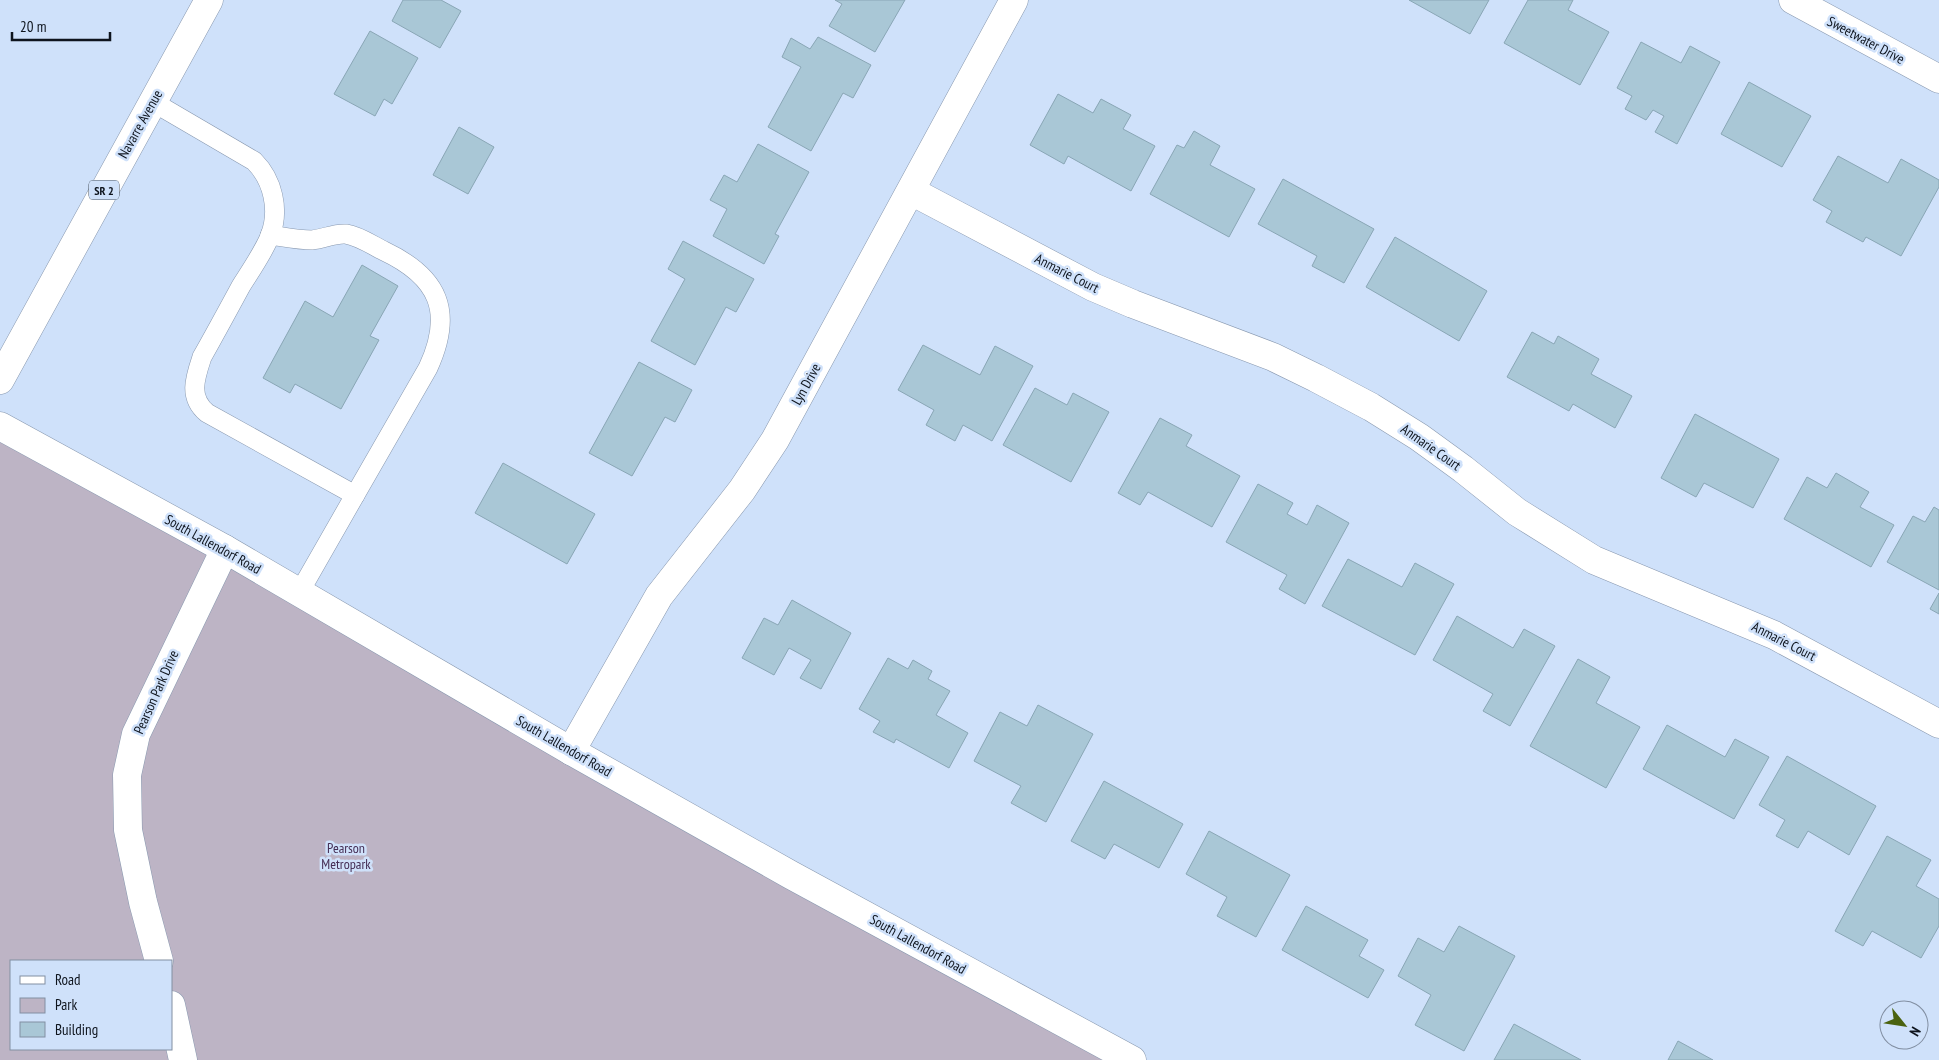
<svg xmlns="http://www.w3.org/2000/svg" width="1939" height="1060" viewBox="0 0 1939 1060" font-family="'PT Sans Narrow',sans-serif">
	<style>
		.green { fill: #bdb4c5; fill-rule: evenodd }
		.building { fill: #a9c7d6; stroke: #89a6b5 }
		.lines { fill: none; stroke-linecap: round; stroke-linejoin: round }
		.service-casing { stroke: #8898af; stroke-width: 20 }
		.minor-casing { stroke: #8898af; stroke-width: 29 }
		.tertiary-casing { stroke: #8898af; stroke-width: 29 }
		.trunk-casing { stroke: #8898af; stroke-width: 29 }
		.service { stroke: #fff; stroke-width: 19 }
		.minor { stroke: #fff; stroke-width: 28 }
		.tertiary { stroke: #fff; stroke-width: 28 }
		.trunk { stroke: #fff; stroke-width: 28 }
		.labels { text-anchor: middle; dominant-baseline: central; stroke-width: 5; stroke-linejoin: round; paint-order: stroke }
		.shield { fill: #cfe1fa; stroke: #48525f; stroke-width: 1 }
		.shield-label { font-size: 12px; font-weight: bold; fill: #0e141d }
		.street-label { font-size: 14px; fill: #0e141d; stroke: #cfe1fa }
		.park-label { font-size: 14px; fill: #442d54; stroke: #cfe1fa }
	</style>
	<rect width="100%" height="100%" fill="#cfe1fa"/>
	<path class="green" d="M0,426L1132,1060H0ZM11,961H171V1049H11Z"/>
	<g class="building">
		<polygon points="403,0 441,0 461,11 440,48 392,21"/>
		<polygon points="835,0 905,0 875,52 829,26 842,4"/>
		<polygon points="1409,0 1489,0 1470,34"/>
		<polygon points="1528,0 1573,0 1568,10 1609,32 1580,85 1504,43"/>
		<polygon points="370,31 418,58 392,104 384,99 375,116 334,94"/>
		<polygon points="818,37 871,65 853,98 843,93 811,151 768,127 801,67 782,57 791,38 810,49"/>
		<polygon points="1641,42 1681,63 1690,46 1720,62 1677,144 1655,132 1664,116 1653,110 1646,120 1625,109 1632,96 1617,88"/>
		<polygon points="1749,82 1811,116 1782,167 1721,134"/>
		<polygon points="1058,94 1093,113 1101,99 1131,115 1123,129 1155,146 1131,191 1068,156 1064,164 1030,145"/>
		<polygon points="459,127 494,147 468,194 433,175"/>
		<polygon points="1194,131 1220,146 1210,165 1255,189 1229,237 1150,194 1177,145 1184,148"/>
		<polygon points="758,144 809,172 775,234 779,236 764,264 713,236 727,209 710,200 724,175 737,182"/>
		<polygon points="1838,156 1888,183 1901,159 1939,180 1939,187 1901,256 1866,237 1863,242 1826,222 1832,211 1813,200"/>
		<polygon points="1283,179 1374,229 1344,283 1312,266 1317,256 1258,224"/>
		<polygon points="1395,237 1487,291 1459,341 1366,287"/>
		<polygon points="683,241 754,279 736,312 726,307 695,365 651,341 685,279 668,269"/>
		<polygon points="362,265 398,286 370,336 379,340 341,409 295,384 290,393 263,378 305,301 333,317"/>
		<polygon points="1532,332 1554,344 1558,336 1599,359 1591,374 1632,396 1615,428 1573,404 1569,411 1507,377"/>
		<polygon points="923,345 980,375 995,346 1033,366 992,441 963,425 955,441 926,425 934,410 898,390"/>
		<polygon points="639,362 692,390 675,422 665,417 632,476 589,453"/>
		<polygon points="1035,388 1067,405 1073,393 1109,412 1071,482 1003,445"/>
		<polygon points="1695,414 1779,459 1753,508 1704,483 1696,497 1661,478"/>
		<polygon points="1160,418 1192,435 1186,446 1240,476 1212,527 1148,492 1140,505 1118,493"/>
		<polygon points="503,463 595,514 567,564 475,513"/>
		<polygon points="1836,473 1869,492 1860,507 1894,525 1871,567 1784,519 1807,477 1827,488"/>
		<polygon points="1258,484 1293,503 1287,514 1307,525 1317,505 1349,523 1305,604 1279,589 1287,575 1226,542"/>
		<polygon points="1934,507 1939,510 1939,590 1887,562 1913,516 1925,522"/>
		<polygon points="1348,559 1402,587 1415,563 1454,584 1415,655 1322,606"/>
		<polygon points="1939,593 1939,614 1930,609"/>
		<polygon points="792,600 851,633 821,689 800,678 811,660 789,648 774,675 742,658 764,618 778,625"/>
		<polygon points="1457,616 1513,648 1524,629 1555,646 1510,726 1483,711 1493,694 1433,660"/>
		<polygon points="888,658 908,669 913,660 932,671 928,679 950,691 936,715 968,733 949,768 896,739 894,743 873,732 880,721 859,709"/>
		<polygon points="1578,659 1610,677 1596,703 1640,727 1606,788 1530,746"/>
		<polygon points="1038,705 1093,734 1046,822 1011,803 1021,786 974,761 1000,712 1027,726"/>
		<polygon points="1667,725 1725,757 1735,739 1769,757 1734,819 1643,769"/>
		<polygon points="1787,756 1876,806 1849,855 1808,831 1798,848 1776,836 1785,820 1759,805"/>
		<polygon points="1104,781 1183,824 1159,868 1114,844 1105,859 1071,841"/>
		<polygon points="1209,831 1290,875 1256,937 1217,916 1227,897 1186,874"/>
		<polygon points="1887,836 1931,860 1916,886 1939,899 1939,926 1921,958 1872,931 1863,946 1835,931"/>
		<polygon points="1306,906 1368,940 1359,956 1384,970 1368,998 1282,950"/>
		<polygon points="1459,926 1515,956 1464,1051 1415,1025 1431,995 1398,976 1418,938 1444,952"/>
		<polygon points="1514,1024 1581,1060 1494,1060"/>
		<polygon points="1678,1041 1713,1060 1668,1060"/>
	</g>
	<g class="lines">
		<g class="service-casing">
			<g id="service">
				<path d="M153,102L254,161C273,180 280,210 270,236C263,253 251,270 241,286C228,310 215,334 202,357C195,378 188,397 207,413L355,495L299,593"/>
				<path d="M270,235C284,237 298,240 312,240C323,239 335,233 346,234C359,236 372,245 384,251C439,277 454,312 428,368L355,495"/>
			</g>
		</g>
		<g class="minor-casing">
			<g id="minor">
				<polyline points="1793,0 1939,79"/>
				<polyline points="911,191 1093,287 1133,304 1273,357 1316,378 1371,407 1419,437 1463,469 1517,512 1594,560 1774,635 1939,724"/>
				<polyline points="571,751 659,596 742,490 775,440 1014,0"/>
				<polyline points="159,961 143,902 128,830 127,775 136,734 225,549"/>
				<polyline points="171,1005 183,1060"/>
			</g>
		</g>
		<g class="tertiary-casing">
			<polyline id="tertiary" points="0,426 225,549 571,751 791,875 1132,1060"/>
		</g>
		<g class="trunk-casing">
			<polyline id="trunk" points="0,380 209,0"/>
		</g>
		<use href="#service" class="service"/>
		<use href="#minor" class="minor"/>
		<use href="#tertiary" class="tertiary"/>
		<use href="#trunk" class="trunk"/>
	</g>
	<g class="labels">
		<rect class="shield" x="89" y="180.5" width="30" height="19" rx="4"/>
		<g class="shield-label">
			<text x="104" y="190">SR 2</text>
		</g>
		<g class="street-label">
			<text transform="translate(1866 40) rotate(28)">Sweetwater Drive</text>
			<text transform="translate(140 124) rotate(-61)">Navarre Avenue</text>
			<text transform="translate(1067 273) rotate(27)">Anmarie Court</text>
			<text transform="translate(806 384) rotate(-61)">Lyn Drive</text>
			<text transform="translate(1431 447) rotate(35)">Anmarie Court</text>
			<text transform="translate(213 544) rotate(29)">South Lallendorf Road</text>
			<text transform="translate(1784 641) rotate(27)">Anmarie Court</text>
			<text transform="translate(156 692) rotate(-66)">Pearson Park Drive</text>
			<text transform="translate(564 746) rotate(30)">South Lallendorf Road</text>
			<text transform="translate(918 944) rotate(29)">South Lallendorf Road</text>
		</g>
		<g class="park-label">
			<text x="346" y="848">Pearson<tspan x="346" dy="16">Metropark</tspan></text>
		</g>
	</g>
	<rect x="10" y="960" width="162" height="90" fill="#cfe1fa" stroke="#828fa2"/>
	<rect x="20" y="976" width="25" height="8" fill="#ffffff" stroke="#828fa2"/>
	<text x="55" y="985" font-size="15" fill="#0e141d">Road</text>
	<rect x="20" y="998" width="25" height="15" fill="#bdb4c5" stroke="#828fa2"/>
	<text x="55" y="1010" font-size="15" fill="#0e141d">Park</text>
	<rect x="20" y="1022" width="25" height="15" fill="#a9c7d6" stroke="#828fa2"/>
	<text x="55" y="1035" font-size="15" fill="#0e141d">Building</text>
	<g transform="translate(1904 1025) rotate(120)"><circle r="24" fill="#cfe1fa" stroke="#828fa2"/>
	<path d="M0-4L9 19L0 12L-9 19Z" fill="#4a620f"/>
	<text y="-8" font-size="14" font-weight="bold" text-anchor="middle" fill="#0e141d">N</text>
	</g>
	<path d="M12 32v8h98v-8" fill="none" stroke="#0e141d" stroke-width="2.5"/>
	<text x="20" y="32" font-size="15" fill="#0e141d" stroke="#cfe1fa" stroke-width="4" paint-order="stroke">20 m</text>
</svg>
